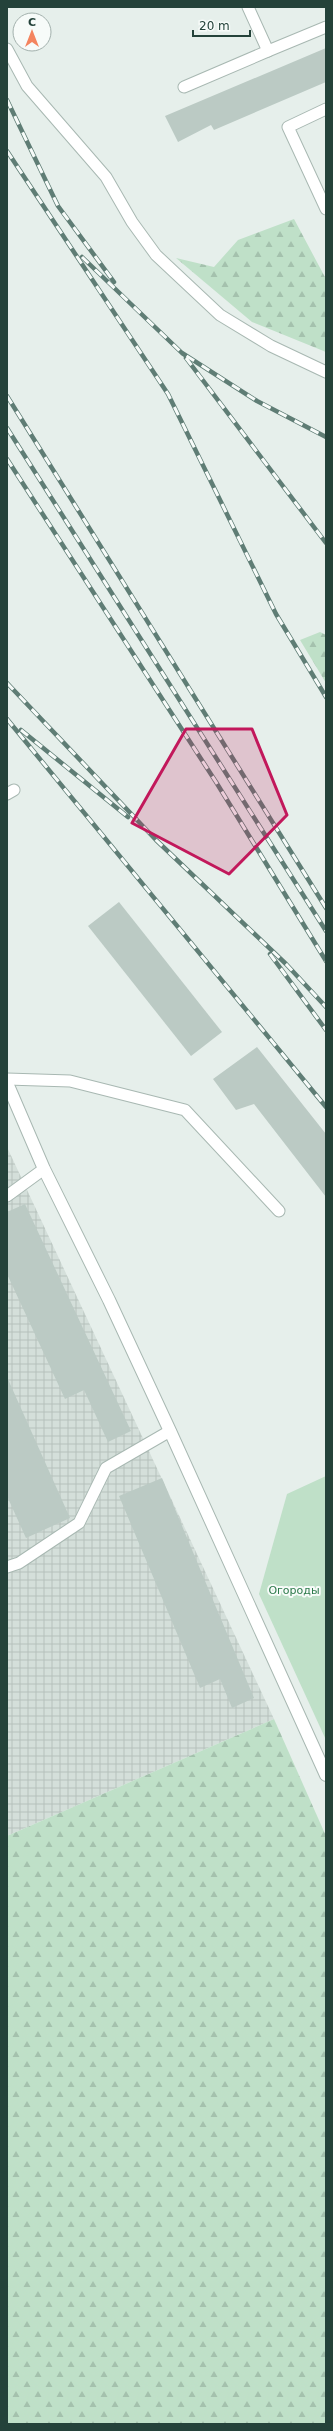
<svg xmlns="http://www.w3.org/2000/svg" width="333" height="2431" viewBox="0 0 333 2431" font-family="'DejaVu Sans',sans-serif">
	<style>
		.industrial { fill: url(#industrial-grid) }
		.forest { fill: url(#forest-firs) }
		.green { fill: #bfe0c8 }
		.building { fill: #bbcac4 }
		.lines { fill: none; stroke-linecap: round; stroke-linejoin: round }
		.service-casing { stroke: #a8b8b2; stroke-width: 13 }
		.minor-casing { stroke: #a8b8b2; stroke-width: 14 }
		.service { stroke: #fff; stroke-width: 11 }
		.minor { stroke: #fff; stroke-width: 12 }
		.rail-casing { stroke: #5f7d75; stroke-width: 4.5 }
		.rail { stroke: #f7fbf9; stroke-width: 3; stroke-dasharray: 9; stroke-linecap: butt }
		.marked { fill: #c2185b; fill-opacity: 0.2; stroke: #c2185b; stroke-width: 3; stroke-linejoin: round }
		.labels { text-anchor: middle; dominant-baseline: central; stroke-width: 4; stroke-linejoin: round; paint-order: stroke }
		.park-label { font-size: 11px; fill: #2d7a4b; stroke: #f7fbf9 }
	</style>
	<defs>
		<pattern id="industrial-grid" width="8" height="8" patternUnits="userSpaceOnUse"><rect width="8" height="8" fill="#d4dfda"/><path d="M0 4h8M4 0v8" fill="none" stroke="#b6c1bc"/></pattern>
		<pattern id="forest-firs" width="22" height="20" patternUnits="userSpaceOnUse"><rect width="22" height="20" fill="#bfe0c8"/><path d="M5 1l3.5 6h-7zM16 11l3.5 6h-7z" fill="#a4c1ad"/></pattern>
	</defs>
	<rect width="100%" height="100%" fill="#e6efeb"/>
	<polygon class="industrial" points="7,1147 274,1719 7,1836"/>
	<g class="forest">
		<polygon points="294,219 326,279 326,352 252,322 176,258 214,267 238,240"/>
		<polygon points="320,632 326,635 326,683 300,640"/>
		<polygon points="274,1719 326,1836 326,2424 7,2424 7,1836"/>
	</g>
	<polygon class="green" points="326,1476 326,1740 259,1594 287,1494"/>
	<g class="building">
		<polygon points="326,48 326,82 214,130 211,125 178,142 165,116"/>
		<polygon points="119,902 222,1032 191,1056 88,926"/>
		<polygon points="257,1047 326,1134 326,1197 254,1104 236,1110 213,1079"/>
		<polygon points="25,1204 131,1431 108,1442 84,1390 65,1399 7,1274 7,1212"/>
		<polygon points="7,1377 70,1518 26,1538 7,1496"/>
		<polygon points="162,1478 254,1698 232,1708 220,1679 200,1688 119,1496"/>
	</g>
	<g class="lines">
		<g class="service-casing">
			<g id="service">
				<polyline points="7,49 27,86 106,177 132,222 156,255 220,315 271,346 326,372"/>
				<polyline points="268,51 326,27"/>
				<polyline points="184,87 268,51 248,7"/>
				<polyline points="326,109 288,127 326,209"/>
				<polyline points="7,794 14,790"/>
				<polyline points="7,1079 70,1081 185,1110 279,1211"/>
				<polyline points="7,1196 44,1169"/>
				<polyline points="7,1567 19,1563 79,1523 106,1468 170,1431"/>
			</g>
		</g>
		<g class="minor-casing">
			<polyline id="minor" points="7,1083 44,1169 109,1300 170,1431 326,1775"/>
		</g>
		<use href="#service" class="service"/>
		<use href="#minor" class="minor"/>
		<g class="rail-casing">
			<g id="rail">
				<polyline points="7,100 58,206 114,282"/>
				<polyline points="7,151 168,394 276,614 326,697"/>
				<polyline points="82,257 182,353 257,401 326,437"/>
				<polyline points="186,358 326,543"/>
				<polyline points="7,396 326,908"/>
				<polyline points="7,428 326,931"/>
				<polyline points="7,459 216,782 326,961"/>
				<polyline points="7,683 156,840 286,964 326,1007"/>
				<polyline points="7,719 326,1107"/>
				<polyline points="21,730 128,817"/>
				<polyline points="270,954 326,1030"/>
			</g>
		</g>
		<use href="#rail" class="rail"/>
	</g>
	<path class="marked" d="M186,729H252L287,815L229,874L132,823Z"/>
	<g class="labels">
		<g class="park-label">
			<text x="294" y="1590">Огороды</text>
		</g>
	</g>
	<rect width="333" height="2431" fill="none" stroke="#24423a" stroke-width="16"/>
	<g transform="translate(32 32)"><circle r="19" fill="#f7fbf9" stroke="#a3b1ad"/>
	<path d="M0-3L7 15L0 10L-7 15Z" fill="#f4845f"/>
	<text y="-6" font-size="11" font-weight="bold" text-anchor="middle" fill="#24423a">С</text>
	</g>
	<path d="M193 30v6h57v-6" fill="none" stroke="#24423a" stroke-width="2"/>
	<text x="199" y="30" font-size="12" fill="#24423a" stroke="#f7fbf9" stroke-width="3" paint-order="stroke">20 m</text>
</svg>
